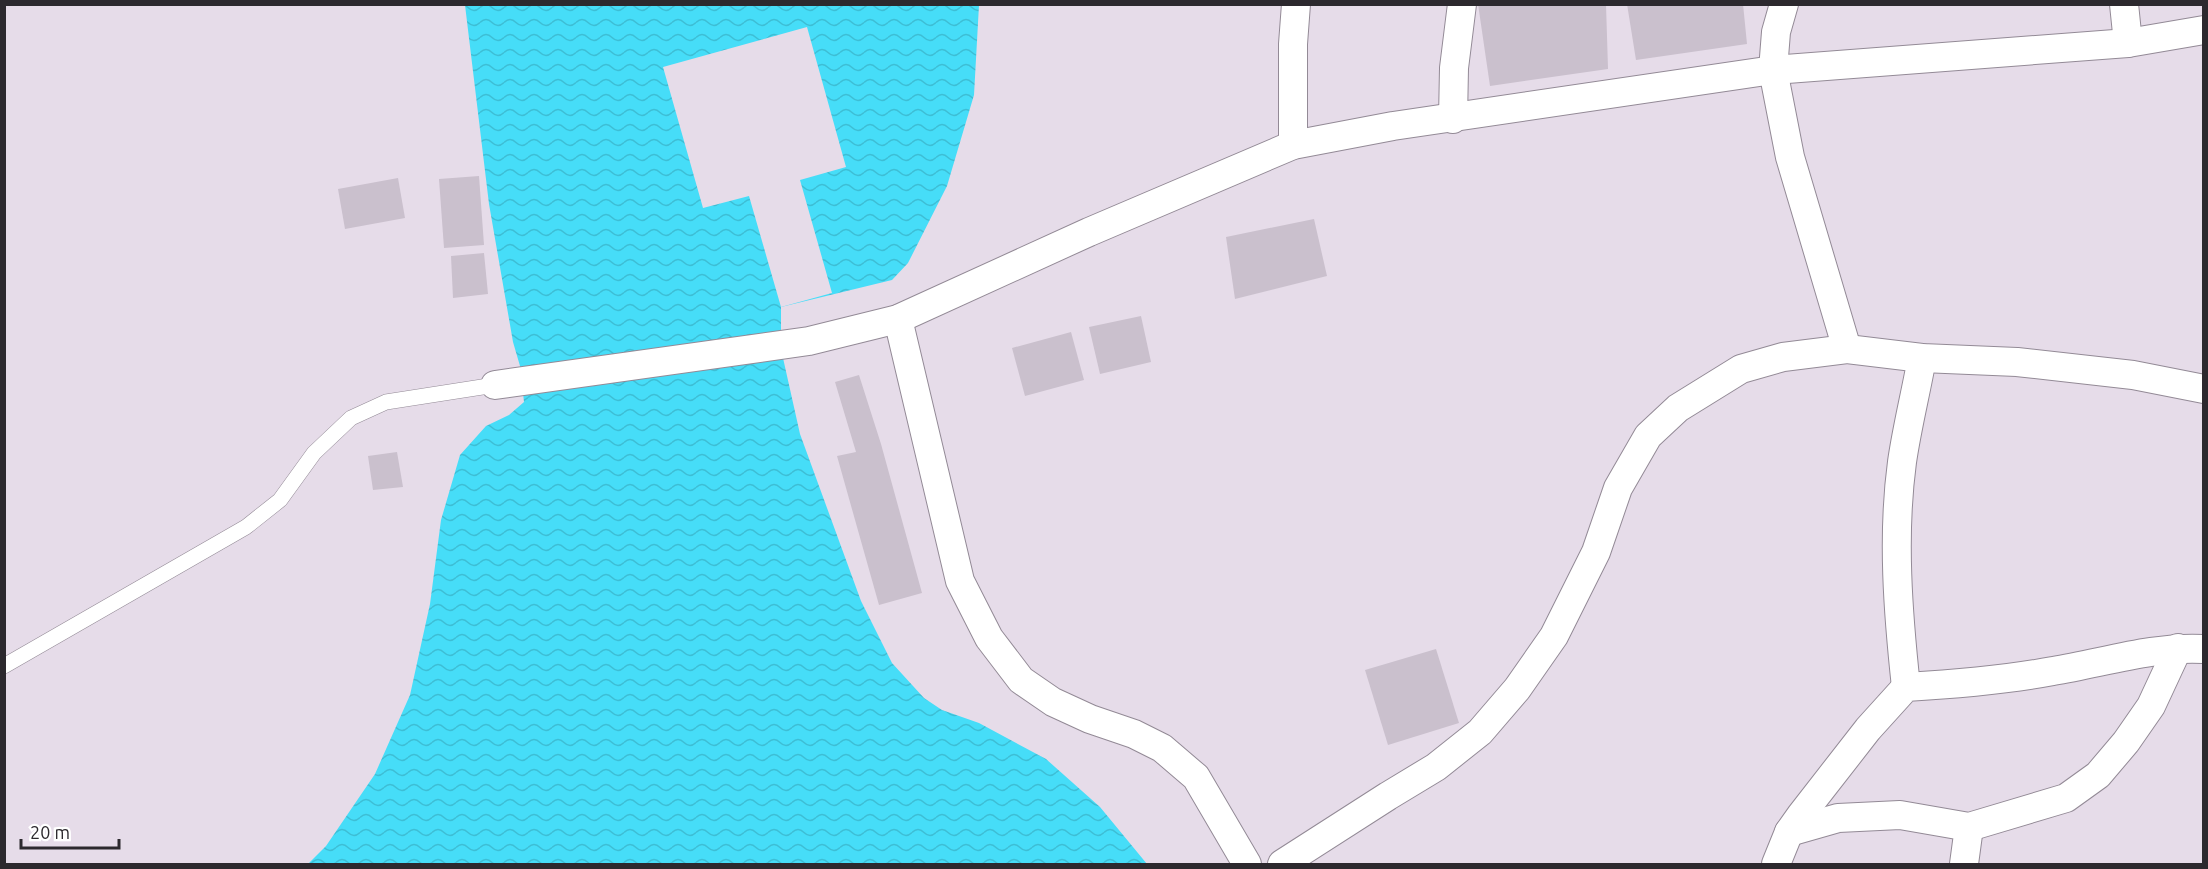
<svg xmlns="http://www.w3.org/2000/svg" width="2208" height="869" viewBox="0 0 2208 869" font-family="Ubuntu,sans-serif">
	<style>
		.water { fill: url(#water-waves) }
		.pier { fill: #e6dce9 }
		.building { fill: #cac0cd }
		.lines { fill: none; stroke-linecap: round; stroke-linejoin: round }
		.service-casing { stroke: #938a96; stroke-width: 16 }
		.minor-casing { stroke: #938a96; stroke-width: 30 }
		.service { stroke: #fff; stroke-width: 15 }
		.minor { stroke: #fff; stroke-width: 28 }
	</style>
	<defs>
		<pattern id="water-waves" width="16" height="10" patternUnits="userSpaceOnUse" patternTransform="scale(1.5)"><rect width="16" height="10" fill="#46ddf8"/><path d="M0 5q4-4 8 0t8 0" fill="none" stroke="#3dbed5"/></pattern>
	</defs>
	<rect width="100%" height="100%" fill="#e6dce9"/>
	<polygon class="water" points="465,5 979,5 974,95 947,186 908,263 892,280 781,307 781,349 800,434 861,601 892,663 924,698 942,710 979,723 1046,759 1100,807 1147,864 308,864 326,846 375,774 410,695 430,604 441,520 460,455 486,426 509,415 524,402 520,366 513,342 489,204"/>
	<polygon class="pier" points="807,27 846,167 800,180 832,293 781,307 749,196 703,208 663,67"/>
	<g class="building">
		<polygon points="1478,4 1606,4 1608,69 1490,86"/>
		<polygon points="1627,4 1743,4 1747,44 1636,60"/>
		<polygon points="479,176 484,245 444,248 439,179"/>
		<polygon points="398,178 405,218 345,229 338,189"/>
		<polygon points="1314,219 1327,276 1235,299 1226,237"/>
		<polygon points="484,253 488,294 453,298 451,256"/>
		<polygon points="1141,316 1151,362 1100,374 1089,327"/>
		<polygon points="1071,332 1084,380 1025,396 1012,348"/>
		<polygon points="859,375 881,444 922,593 879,605 837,456 856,452 835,382"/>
		<polygon points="397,452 403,487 373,490 368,456"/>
		<polygon points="1436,649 1459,723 1388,745 1365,670"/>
	</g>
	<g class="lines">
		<g class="service-casing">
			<polyline id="service" points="4,666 246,527 280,500 314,453 351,418 386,402 495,385"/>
		</g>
		<g class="minor-casing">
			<g id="minor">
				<polyline points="1784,4 1776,32 1773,70 1790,157 1847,349"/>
				<polyline points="2124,4 2128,43"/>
				<polyline points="1453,119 1454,68 1462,4"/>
				<polyline points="1293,145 1293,44 1296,4"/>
				<polyline points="898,319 960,581 989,638 1021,680 1053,702 1090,719 1134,734 1162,748 1196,777 1247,864"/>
				<polyline points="495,385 809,341 898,319 1089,232 1293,145 1393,126 1773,70 2128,43 2204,30"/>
				<path d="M1906,687C1898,613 1892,536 1902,462C1907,427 1916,392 1922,358"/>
				<polyline points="1789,832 1838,818 1900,815 1969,827 2066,798 2098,775 2126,742 2151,706 2178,648"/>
				<polyline points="1282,864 1388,796 1436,767 1480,732 1517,689 1554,636 1596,552 1618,488 1648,436 1678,408 1741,369 1783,357 1847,349 1922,358 2017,362 2133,375 2204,389"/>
				<path d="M1776,864L1789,832L1801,815L1868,729L1906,687C1956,684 2005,680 2053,671C2103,663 2153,646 2204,649"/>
				<polyline points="1964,864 1969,827"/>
			</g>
		</g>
		<use href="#service" class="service"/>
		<use href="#minor" class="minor"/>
	</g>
	<rect width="2208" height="869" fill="none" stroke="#2c292e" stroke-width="12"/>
	<path d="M21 839v9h98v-9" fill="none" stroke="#2c292e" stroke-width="3"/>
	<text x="30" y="839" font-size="18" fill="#2c292e" stroke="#ffffff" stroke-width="4.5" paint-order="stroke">20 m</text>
</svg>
